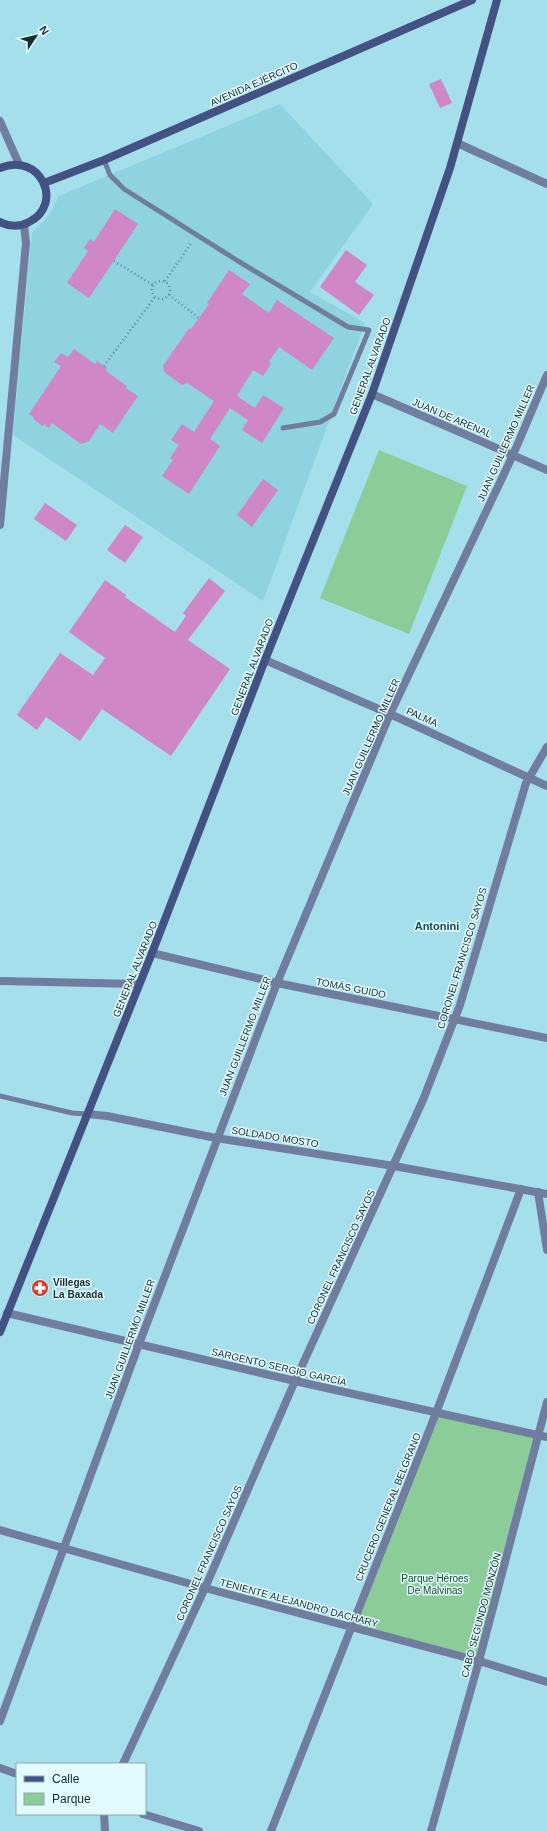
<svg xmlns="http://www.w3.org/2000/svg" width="547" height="1831" viewBox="0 0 547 1831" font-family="Helvetica,sans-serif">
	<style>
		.built { fill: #8ed3df }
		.green { fill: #8bcc99 }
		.building { fill: #cf87c8 }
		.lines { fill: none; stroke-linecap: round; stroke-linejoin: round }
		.path { stroke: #608a92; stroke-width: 2.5; stroke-dasharray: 1 3; stroke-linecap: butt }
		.lane { stroke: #717d9f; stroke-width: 5 }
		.street { stroke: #717d9f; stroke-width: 8 }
		.secondary { stroke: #445283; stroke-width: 8 }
		.labels { text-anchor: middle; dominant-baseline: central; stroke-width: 3; stroke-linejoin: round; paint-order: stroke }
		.street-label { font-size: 10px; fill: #162e32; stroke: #e3fafe }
		.poi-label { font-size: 10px; font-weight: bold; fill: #162e32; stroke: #e3fafe; text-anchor: start }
		.park-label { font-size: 10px; fill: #114e26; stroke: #e3fafe }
		.neighbourhood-label { font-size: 11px; font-weight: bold; fill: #0b4c56; stroke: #e3fafe }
	</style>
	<rect width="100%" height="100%" fill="#a4dfeb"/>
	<polygon class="built" points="280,104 373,204 310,292 365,323 263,601 13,435 32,233 50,214 59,196"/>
	<g class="green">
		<polygon points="379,450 467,486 409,634 320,598"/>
		<polygon points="436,1413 540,1436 479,1661 352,1627"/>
	</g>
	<g class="building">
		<polygon points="441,79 452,103 440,108 429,84"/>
		<polygon points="115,209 138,224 89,298 67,283 88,251 84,248 90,239 94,242"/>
		<polygon points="346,250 367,265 355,282 374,295 359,315 320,287"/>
		<polygon points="229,270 250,284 242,294 269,313 277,300 334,338 312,370 279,347 269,361 271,364 263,376 253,370 237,396 255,408 263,395 284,408 262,443 242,430 248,420 230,408 210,439 220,446 189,494 162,476 173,460 170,458 179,445 171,440 182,424 194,432 214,401 187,383 182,385 164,372 163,366 189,328 191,329 199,318 209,304 207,303"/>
		<polygon points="74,349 95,364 97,361 107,368 106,371 127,386 126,388 138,396 113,433 100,424 89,441 81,444 52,423 49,428 44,424 43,426 33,419 34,417 29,414 61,366 54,362 61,353 68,357"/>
		<polygon points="263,479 278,490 252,527 237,515"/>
		<polygon points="45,503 77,525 66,541 34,519"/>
		<polygon points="125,525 143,537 125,563 107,550"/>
		<polygon points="209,578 225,591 188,640 230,669 171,756 102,709 80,741 46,717 37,730 17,715 60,653 93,675 105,658 69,632 105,580 126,595 125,597 175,632 186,616 183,613"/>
	</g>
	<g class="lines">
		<g class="path">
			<polyline points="114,261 153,285"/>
			<circle cx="161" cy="290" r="9"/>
			<polyline points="165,281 192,242"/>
			<polyline points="169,295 199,318"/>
			<polyline points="104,366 155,297"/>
		</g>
		<g class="lane">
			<polyline points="104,160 110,175 124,189 238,261 348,327 369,330 334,414 320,422 283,428"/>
			<polyline points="0,1096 72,1113 87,1114"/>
		</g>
		<g class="street">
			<polyline points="0,121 19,164"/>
			<polyline points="457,143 547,184"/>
			<polyline points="372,394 547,470"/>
			<polyline points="0,525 26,243 24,225"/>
			<polyline points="265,660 390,714 547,786"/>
			<polyline points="152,953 277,983 547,1038"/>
			<polyline points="0,981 139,984"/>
			<polyline points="87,1114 107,1116 216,1138 394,1166 547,1194"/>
			<polyline points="538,1192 547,1250"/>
			<polyline points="7,1313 295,1381 547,1437"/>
			<polyline points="0,1530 205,1588 479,1661 547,1682"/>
			<polyline points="0,1721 139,1344 277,983 390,714 513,455 547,375"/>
			<polyline points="123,1764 205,1588 295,1381 423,1100 460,1005 526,783 547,747"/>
			<polyline points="0,1768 17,1774"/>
			<polyline points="104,1814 105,1831"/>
			<polyline points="143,1814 199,1831"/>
			<polyline points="271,1831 436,1413 521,1189"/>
			<polyline points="431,1831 479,1661 547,1402"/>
		</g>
		<g class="secondary">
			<path d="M0,168C40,151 65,204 29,222C20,227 10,227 0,222"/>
			<polyline points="44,183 104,160 472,0"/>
			<polyline points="0,1332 152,953 265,660 372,394 450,168 497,0"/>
		</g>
	</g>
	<defs>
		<g id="pharmacy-disc" transform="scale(0.9)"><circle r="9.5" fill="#d04432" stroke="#e3fafe"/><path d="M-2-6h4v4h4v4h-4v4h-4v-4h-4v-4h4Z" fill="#fff"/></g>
	</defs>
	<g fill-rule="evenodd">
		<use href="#pharmacy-disc" x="40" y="1288"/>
	</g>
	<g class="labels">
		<g class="street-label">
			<text transform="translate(254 84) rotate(-24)">AVENIDA EJÉRCITO</text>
			<text transform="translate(370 366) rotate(-70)">GENERAL ALVARADO</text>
			<text transform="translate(452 418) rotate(23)">JUAN DE ARENAL</text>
			<text transform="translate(506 443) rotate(-66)">JUAN GUILLERMO MILLER</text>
			<text transform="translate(252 667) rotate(-69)">GENERAL ALVARADO</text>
			<text transform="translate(422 717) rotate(24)">PALMA</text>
			<text transform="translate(371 737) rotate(-66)">JUAN GUILLERMO MILLER</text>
			<text transform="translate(462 958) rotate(-73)">CORONEL FRANCISCO SAYOS</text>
			<text transform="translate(135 969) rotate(-68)">GENERAL ALVARADO</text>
			<text transform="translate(351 988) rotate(11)">TOMÁS GUIDO</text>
			<text transform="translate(245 1036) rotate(-69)">JUAN GUILLERMO MILLER</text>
			<text transform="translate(275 1137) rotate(9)">SOLDADO MOSTO</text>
			<text transform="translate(341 1257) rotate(-65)">CORONEL FRANCISCO SAYOS</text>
			<text transform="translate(130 1339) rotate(-70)">JUAN GUILLERMO MILLER</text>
			<text transform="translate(279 1367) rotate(13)">SARGENTO SERGIO GARCÍA</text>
			<text transform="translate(388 1507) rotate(-68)">CRUCERO GENERAL BELGRANO</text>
			<text transform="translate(209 1553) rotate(-66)">CORONEL FRANCISCO SAYOS</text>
			<text transform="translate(299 1603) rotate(15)">TENIENTE ALEJANDRO DACHARY</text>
			<text transform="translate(481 1615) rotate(-75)">CABO SEGUNDO MONZÓN</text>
		</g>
		<g class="poi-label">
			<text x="53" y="1282">Villegas<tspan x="53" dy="12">La Baxada</tspan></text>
		</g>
		<g class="park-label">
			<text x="435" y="1578">Parque Héroes<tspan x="435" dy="12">De Malvinas</tspan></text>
		</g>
		<g class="neighbourhood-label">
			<text x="437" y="926">Antonini</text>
		</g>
	</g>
	<rect x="16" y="1763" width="130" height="52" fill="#e3fafe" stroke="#91a8ac"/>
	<rect x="24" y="1776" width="20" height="6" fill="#445283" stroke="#91a8ac"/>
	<text x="52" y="1783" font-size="12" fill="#162e32">Calle</text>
	<rect x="24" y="1793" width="20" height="12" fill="#8bcc99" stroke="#91a8ac"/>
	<text x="52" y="1803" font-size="12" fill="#162e32">Parque</text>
	<g transform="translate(36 36) rotate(55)" stroke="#e3fafe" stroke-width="3" paint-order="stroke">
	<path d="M0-3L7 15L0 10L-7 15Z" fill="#162e32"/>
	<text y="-6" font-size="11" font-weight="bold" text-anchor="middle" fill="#162e32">N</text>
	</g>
</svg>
